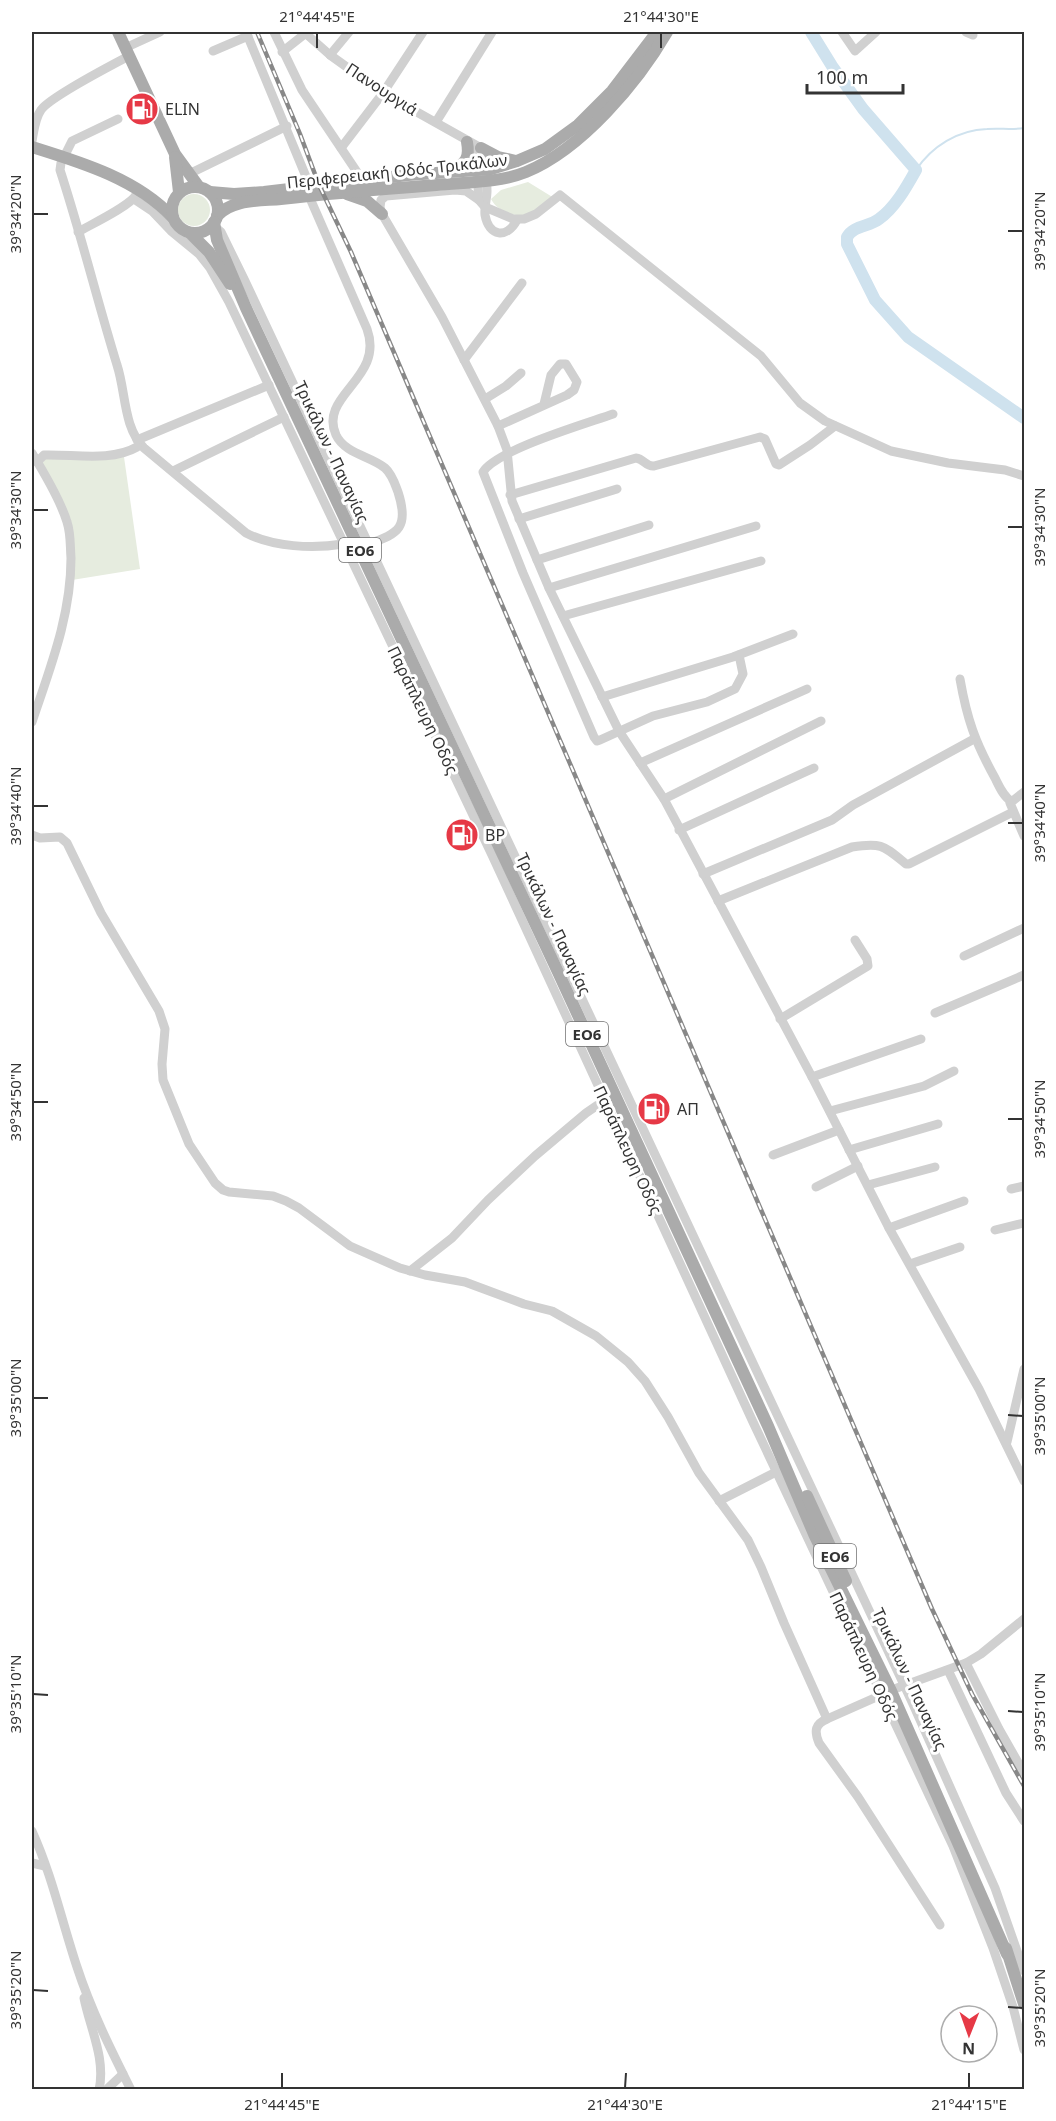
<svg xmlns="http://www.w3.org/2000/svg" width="1056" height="2121" viewBox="0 0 1056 2121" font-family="'Noto Sans',sans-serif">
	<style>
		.green { fill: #e6ecdf }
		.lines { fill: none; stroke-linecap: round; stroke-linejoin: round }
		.stream { stroke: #cfe2ee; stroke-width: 2 }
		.river { stroke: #cfe2ee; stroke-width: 12 }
		.minor { stroke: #d0d0d0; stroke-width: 9 }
		.major { stroke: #ababab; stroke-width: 12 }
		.rail-casing { stroke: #888; stroke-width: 4.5 }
		.rail { stroke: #fff; stroke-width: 2; stroke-dasharray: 7; stroke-linecap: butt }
		.ticks { fill: none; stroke: #333; stroke-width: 2 }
		.labels { text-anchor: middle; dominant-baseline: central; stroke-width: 6; stroke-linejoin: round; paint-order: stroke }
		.shield { fill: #fff; stroke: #707070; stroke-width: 1.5 }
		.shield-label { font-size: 15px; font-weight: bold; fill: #333 }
		.street-label { font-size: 16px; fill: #333; stroke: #fff }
		.poi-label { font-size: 16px; fill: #333; stroke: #fff; text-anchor: start }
		.neatline { fill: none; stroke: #333; stroke-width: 2 }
		.ticks-label { font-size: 15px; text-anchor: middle; fill: #333 }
	</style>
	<rect width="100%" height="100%" fill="#fff"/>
	<g class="green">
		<path d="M528,182L554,198C548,203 541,210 534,213C519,219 498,213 491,199L501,190Z"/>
		<circle cx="194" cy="210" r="16"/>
		<polygon points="124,457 140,569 72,580 73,541 42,464 46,458"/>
	</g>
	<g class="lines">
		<path class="stream" d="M916,170C932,146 958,130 987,129C1000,128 1012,130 1024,128"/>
		<path class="river" d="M811,32L832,66L863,109L916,170C907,186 895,208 879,219C869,227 854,225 847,237V244L875,300L908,337L1024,418"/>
		<g class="minor">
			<polyline points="246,32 307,179"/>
			<polyline points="274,32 302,90 357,172"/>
			<path d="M304,32L330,55L383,93L481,148C485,162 487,176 487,191C487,199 484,207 485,215C489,237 507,239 517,220"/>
			<polyline points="842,32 855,51 876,32"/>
			<polyline points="966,32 973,35"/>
			<polyline points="125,48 160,32"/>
			<polyline points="213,51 248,36"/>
			<polyline points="282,52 306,33"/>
			<polyline points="330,55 349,32"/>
			<path d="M118,119L72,141L61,163L60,170C81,234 97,300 117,365C126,392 123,427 144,448L246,533C273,547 313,549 343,544"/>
			<polyline points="436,122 492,32"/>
			<path d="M32,141C34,131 35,118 41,110C50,97 112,65 129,56"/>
			<polyline points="468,143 476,161 479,200 485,207 513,219 524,219 536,214 560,195 761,356 800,403 825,421 891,451 948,463 1005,470 1024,476"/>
			<polyline points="341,148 383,93 423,32"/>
			<polyline points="189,173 195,171 287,126"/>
			<path d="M309,196L367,329C385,379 318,395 336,435C345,454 371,456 385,468C392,474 395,484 398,492C409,526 400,534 368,544"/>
			<polyline points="134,199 152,211 171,231 199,254 210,268 229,302 492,855 753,1422 953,1846 993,1948 1013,2007 1024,2050"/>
			<polyline points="479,200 466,191 455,190 386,196 381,200 380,207 382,214 442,317 498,426 507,450 512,501 549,588 619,731 664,799 812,1077 889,1228 979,1389 1024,1481"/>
			<polyline points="215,227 221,232 245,281 913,1704 995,1888 1024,1971"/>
			<path d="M78,232C92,224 130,206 136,195"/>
			<polyline points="464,360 522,283"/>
			<polyline points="485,399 506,386 521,373"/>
			<path d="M613,414C585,424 496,450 483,472L523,573L594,737L597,741L600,740L653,716L707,702L735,689L743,674L739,655"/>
			<polyline points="498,426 567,395 574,390 577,382 566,364 560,364 551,375 544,404"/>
			<polyline points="137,440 269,385"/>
			<path d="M32,453C43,471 61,502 67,522C71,534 70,546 71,558C71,616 50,668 32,722"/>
			<path d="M37,462L44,455C74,454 111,462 137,447"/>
			<polyline points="173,471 284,417"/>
			<path d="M510,495L636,458C644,459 646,467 654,466L760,437L765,439L776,464L779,465L810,445L835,426"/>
			<polyline points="519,519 617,489"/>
			<polyline points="537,560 649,525"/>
			<polyline points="549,588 756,526"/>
			<polyline points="563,616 761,561"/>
			<path d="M960,679C967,719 975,742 995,778C999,786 1003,796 1011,801"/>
			<polyline points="602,697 733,657 793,634"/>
			<polyline points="640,763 807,689"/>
			<polyline points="1024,792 1010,803 1024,836"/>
			<polyline points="664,799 821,721"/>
			<polyline points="679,830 814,768"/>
			<polyline points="32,835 40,838 60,837 67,843 101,913 159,1011 165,1029 162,1064 163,1080 189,1144 215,1183 223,1190 229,1192 273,1196 286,1201 299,1208 350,1246 400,1268 425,1275 465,1282 524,1304 552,1311 596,1336 628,1362 645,1381 668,1417 699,1473 748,1540 761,1567 784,1623 827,1719"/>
			<polyline points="703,874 832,820 853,805 974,739"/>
			<path d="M718,901L852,847C882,842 884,846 906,864H909L1013,812"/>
			<polyline points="964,956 1024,928"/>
			<polyline points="935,1013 1024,975"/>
			<polyline points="780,1019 868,966 867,959 855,940"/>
			<polyline points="812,1077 921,1039"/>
			<polyline points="830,1111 924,1086 954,1071"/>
			<polyline points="849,1150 938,1124"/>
			<polyline points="773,1155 839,1130"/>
			<polyline points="868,1185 935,1167"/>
			<polyline points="816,1187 858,1166"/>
			<polyline points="1011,1189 1024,1186"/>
			<polyline points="889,1228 964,1201"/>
			<polyline points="995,1230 1024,1223"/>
			<polyline points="910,1264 960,1247"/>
			<polyline points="410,1271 452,1238 488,1200 535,1156 586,1113 605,1100"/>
			<polyline points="1007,1442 1024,1369"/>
			<polyline points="719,1501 778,1471"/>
			<polyline points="966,1663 999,1729 1024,1773"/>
			<polyline points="948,1670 1006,1793 1024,1821"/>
			<path d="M32,1831C52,1875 62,1922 77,1967C91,2010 111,2050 131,2090"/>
			<polyline points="32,1863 45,1866"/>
			<path d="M940,1925L858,1797L819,1743C814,1731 815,1724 827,1719L897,1688L966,1663L981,1654L1024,1619"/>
			<path d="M84,1998C90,2028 106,2059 99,2090"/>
			<polyline points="106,2090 123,2074"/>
		</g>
		<g class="major">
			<polyline points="118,32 175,154 199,187"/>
			<path d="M32,147C80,162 137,179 172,217"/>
			<polyline points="481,148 498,157 516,161"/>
			<polyline points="175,157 179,192"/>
			<path d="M452,171C466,163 470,158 467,142"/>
			<circle cx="195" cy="210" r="23"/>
			<polyline points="210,192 234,194 264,192 408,175 491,169 517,161 545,149 578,125 612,91 657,32"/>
			<polyline points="347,194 367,201 382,214"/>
			<path d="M217,216C232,199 260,201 281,199C333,193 384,189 436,185C466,182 499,183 526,172C582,149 638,82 667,32"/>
			<polyline points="214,222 217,240 246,308 558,972 768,1426 814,1534 891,1691 1007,1954"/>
			<polyline points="190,233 209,252 230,284"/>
			<polyline points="807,1496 846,1581"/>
			<polyline points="1006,1948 1024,2004"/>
		</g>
		<g class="rail-casing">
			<polyline id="rail" points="257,32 300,134 319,185 351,252 410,390 932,1609 972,1694 1024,1786"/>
		</g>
		<use href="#rail" class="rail"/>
	</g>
	<path class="ticks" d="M317,48V33M661,48V33M33,214H48M1008,231H1023M33,510H48M1008,527H1023M33,806H48M1008,823H1023M33,1102H48M1008,1119H1023M33,1398H48M1008,1415L1023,1416M33,1694L48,1695M1008,1711L1023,1712M33,1990L48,1991M1008,2007L1023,2008M282,2088V2073M625,2088L626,2073M969,2088V2073"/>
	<defs>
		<g id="fuel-disc" transform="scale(1.725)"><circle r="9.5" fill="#e63946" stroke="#fff"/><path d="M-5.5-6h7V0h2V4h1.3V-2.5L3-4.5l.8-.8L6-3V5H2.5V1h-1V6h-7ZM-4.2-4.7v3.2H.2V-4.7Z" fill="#fff"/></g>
	</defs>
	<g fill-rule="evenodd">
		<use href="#fuel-disc" x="142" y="109"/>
		<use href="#fuel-disc" x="462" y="835"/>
		<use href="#fuel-disc" x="654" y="1109"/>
	</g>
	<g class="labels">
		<g class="shield">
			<rect x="339" y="538" width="42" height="24" rx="4.5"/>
			<rect x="566" y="1022" width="42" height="24" rx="4.5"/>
			<rect x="814" y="1544" width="42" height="24" rx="4.5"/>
		</g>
		<g class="shield-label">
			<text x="360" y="550">ΕΟ6</text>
			<text x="587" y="1034">ΕΟ6</text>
			<text x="835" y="1556">ΕΟ6</text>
		</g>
		<g class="street-label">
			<text transform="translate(382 89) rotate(33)">Πανουργιά</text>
			<text transform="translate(397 171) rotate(-6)">Περιφερειακή Οδός Τρικάλων</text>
			<text transform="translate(332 452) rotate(65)">Τρικάλων - Παναγίας</text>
			<text transform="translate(423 710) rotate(64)">Παράπλευρη Οδός</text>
			<text transform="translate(554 924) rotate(65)">Τρικάλων - Παναγίας</text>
			<text transform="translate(628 1150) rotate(65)">Παράπλευρη Οδός</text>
			<text transform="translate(864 1656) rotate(65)">Παράπλευρη Οδός</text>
			<text transform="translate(910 1679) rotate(65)">Τρικάλων - Παναγίας</text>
		</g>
		<g class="poi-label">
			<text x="165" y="109">ELIN</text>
			<text x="485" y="835">BP</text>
			<text x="677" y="1109">ΑΠ</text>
		</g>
	</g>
	<rect width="1056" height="2121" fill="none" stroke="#ffffff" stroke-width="66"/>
	<g transform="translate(969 2034) rotate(181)"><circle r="28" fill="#ffffff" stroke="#adadad" stroke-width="1.5"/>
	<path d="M0-4.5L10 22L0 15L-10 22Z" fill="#e63946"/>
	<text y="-9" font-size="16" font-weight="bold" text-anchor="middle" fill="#333333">N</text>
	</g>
	<path d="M807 84v9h96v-9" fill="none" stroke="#333333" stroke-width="3"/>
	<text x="816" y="84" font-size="18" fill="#333333" stroke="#ffffff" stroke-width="4.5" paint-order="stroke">100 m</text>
	<rect x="33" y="33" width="990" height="2055" class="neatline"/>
	<g class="ticks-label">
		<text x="317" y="22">21°44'45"E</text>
		<text x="661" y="22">21°44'30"E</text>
		<text transform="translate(16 214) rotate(-90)" y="5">39°34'20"N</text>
		<text transform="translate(1040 231) rotate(-90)" y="5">39°34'20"N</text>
		<text transform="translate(16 510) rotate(-90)" y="5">39°34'30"N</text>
		<text transform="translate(1040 527) rotate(-90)" y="5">39°34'30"N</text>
		<text transform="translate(16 806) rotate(-90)" y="5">39°34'40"N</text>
		<text transform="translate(1040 823) rotate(-90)" y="5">39°34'40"N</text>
		<text transform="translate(16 1102) rotate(-90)" y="5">39°34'50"N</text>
		<text transform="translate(1040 1119) rotate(-90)" y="5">39°34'50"N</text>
		<text transform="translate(16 1398) rotate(-90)" y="5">39°35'00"N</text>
		<text transform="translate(1040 1416) rotate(-90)" y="5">39°35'00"N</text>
		<text transform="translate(16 1694) rotate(-90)" y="5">39°35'10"N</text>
		<text transform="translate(1040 1712) rotate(-90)" y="5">39°35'10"N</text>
		<text transform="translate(16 1990) rotate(-90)" y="5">39°35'20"N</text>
		<text transform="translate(1040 2008) rotate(-90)" y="5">39°35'20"N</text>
		<text x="282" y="2110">21°44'45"E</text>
		<text x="625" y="2110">21°44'30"E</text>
		<text x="969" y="2110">21°44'15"E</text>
	</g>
</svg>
